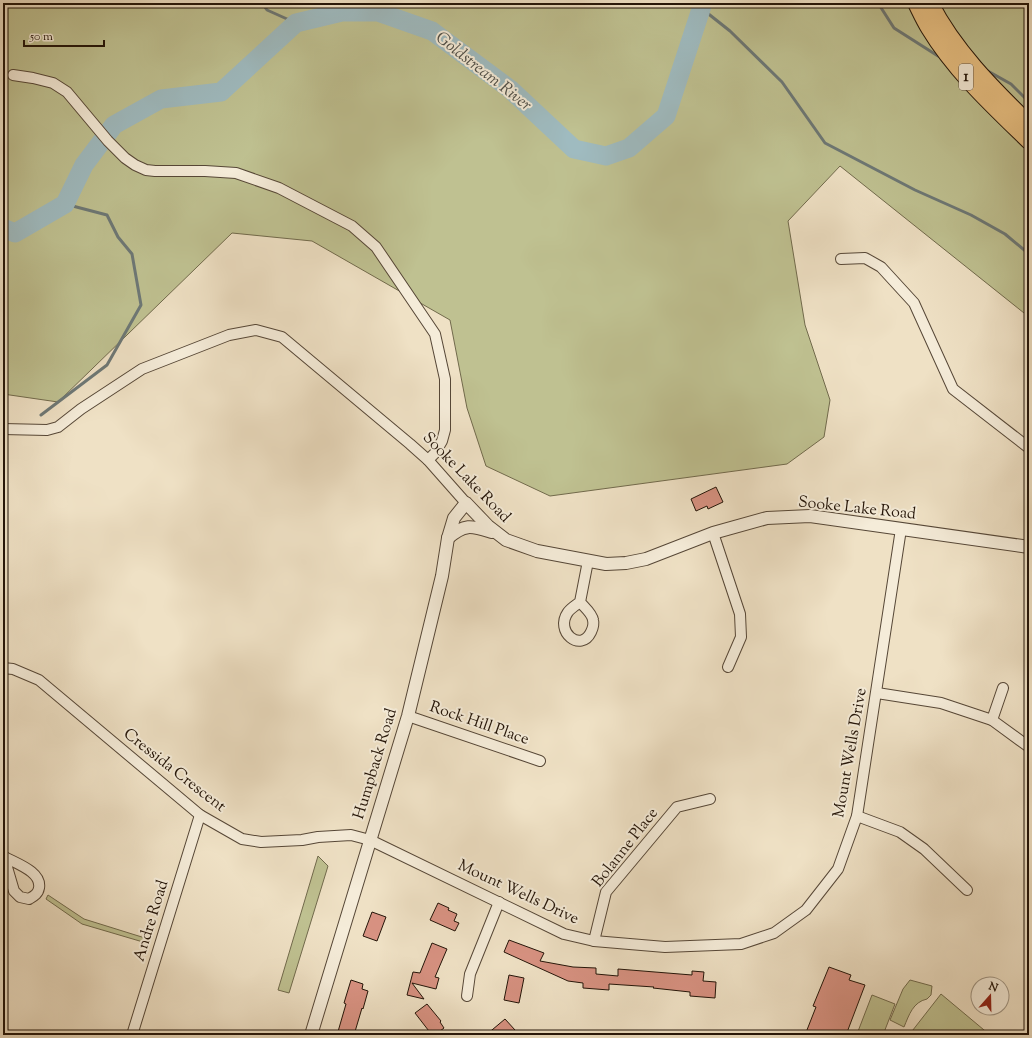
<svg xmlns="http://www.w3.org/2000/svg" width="1032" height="1038" viewBox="0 0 1032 1038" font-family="'Sorts Mill Goudy',serif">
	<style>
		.green { fill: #bfc191; stroke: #716a4c }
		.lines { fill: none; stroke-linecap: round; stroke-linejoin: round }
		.stream { stroke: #6d7876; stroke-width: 3 }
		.river { stroke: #9fbbc0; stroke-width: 19 }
		.building { fill: #d89282; stroke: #231408 }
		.minor-casing { stroke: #564737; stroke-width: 12 }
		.tertiary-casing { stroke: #564737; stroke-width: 14 }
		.trunk-casing { stroke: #231408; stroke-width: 18 }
		.minor { stroke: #f5ecd9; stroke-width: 10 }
		.tertiary { stroke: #f5ecd9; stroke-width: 12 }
		.trunk { stroke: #e8c082; stroke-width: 16 }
		.labels { text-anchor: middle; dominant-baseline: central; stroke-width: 4; stroke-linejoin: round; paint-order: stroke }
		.shield { fill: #f5ecd9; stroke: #625547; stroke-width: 1 }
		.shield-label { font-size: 15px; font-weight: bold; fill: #231408 }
		.street-label { font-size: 16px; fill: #231408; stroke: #f5ecd9 }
		.water-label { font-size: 17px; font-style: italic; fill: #4e4e48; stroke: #f5ecd9 }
	</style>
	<rect width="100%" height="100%" fill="#efe1c5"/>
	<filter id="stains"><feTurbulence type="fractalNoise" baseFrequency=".005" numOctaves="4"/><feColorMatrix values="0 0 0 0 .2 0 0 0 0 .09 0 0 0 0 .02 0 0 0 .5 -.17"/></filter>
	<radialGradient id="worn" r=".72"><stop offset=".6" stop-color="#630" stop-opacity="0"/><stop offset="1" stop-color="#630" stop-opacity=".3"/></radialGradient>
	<g class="green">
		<polygon points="3,3 1029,3 1029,317 840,166 788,221 805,325 830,400 824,437 787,464 550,496 486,466 467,408 450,320 312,241 232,233 58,402 3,394"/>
		<polygon points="318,856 328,866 289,993 278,990"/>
		<polygon points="48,895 84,919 145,938 143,942 82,924 46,899"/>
		<path d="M910,980L932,986L931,995L927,999C913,1002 909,1015 904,1027L890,1020L903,989Z"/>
		<polygon points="941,994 990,1035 909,1035"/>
		<polygon points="872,995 895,1004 883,1035 861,1035 857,1034"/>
	</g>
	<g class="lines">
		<g class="stream">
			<polyline points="262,3 267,10 296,23"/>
			<polyline points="878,3 894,28 938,56 942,57"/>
			<polyline points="701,8 730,31 782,82 825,143 915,190 971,215 1005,234 1029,254"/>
			<polyline points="986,70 1011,84 1029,102"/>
			<polyline points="41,415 107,365 141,305 132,254 118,237 107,215 65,204"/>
		</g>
		<polyline class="river" points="3,228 15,233 65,204 84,165 114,125 161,99 221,92 296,23 342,12 378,12 432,31 510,89 574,149 606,156 629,148 666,116 703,3"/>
	</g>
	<g class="building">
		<polygon points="716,487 723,502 708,509 707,506 696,511 691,499"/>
		<polygon points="438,903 449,908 448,910 457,914 454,921 459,923 455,931 430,920"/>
		<polygon points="372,912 386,917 377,941 363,936"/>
		<polygon points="509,940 544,953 540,961 573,967 596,968 596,974 618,976 618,969 692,975 692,971 704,972 703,981 716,982 715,998 690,996 690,992 653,988 654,987 609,984 609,990 583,988 583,983 568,981 504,952"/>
		<polygon points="432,943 447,949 435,977 439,978 436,989 412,983 424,999 407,995 413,972 420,973"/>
		<polygon points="829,967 851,975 849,980 865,985 846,1035 805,1035 816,1007 813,1006"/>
		<polygon points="509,975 524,978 519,1003 504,1000"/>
		<polygon points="351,980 363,984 362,989 368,991 363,1009 362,1008 354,1035 337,1035 346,1004 344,1003"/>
		<polygon points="427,1004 441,1021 440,1022 444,1028 435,1035 432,1035 415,1013"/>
		<polygon points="505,1019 515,1030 510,1035 486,1035"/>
	</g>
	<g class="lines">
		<g class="minor-casing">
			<g id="minor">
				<polyline points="13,75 33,78 53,83 67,92 108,141 125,158 135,165 146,170 155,171 205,171 236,173 279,188 352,226 376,247 435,334 445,379 445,430 442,441 435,453 428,460"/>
				<polyline points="841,259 865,258 881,267 914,303 953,389 1029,448"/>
				<polyline points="3,429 47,430 58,427 81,409 142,369 229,335 256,330 282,337 410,444 428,460 466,503"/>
				<polyline points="713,533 740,614 741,637 728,667"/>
				<path d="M580,602C584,607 592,613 593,620C594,624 593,628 591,632C581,653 554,632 568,612C571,608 576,605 580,602L588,561"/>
				<polyline points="3,668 13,669 39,680 200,815 242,839 261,842 302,840 318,837 351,835 370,840 564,934 594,941 665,947 741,944 774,933 806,910 838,869 857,816 901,529"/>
				<polyline points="877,693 941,703 992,720 1029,747"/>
				<polyline points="408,716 540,761"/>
				<polyline points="992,720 1003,688"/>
				<polyline points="857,816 900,832 924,849 967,890"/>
				<path d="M3,856C14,863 42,871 39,888C38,894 34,896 29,899L20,897L14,891L4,857"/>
				<polyline points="594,941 606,892 677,807 710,799"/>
				<polyline points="467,996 470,974 499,902"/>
				<polyline points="132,1035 200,815"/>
			</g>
		</g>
		<g class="tertiary-casing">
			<g id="tertiary">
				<path d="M448,538C465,523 472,526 492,532"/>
				<polyline points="311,1035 408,716 442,576 448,538 454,518 466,503 488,526 506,540 537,551 606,564 626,563 646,559 713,533 767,518 810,516 1029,547"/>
			</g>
		</g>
		<g class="trunk-casing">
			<g id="trunk">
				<path d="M916,3C920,11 924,20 929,28C955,71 993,106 1029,141"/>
				<path d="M930,3C954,50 992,88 1029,124"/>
			</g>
		</g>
		<use href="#minor" class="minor"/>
		<use href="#tertiary" class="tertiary"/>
		<use href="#trunk" class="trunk"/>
	</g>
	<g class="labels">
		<rect class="shield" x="959" y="64" width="14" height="26" rx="3"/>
		<g class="shield-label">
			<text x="966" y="77">1</text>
		</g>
		<g class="street-label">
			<text transform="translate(466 478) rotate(46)">Sooke Lake Road</text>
			<text transform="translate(857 509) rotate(6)">Sooke Lake Road</text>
			<text transform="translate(479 724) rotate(19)">Rock Hill Place</text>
			<text transform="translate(851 753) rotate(-80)">Mount Wells Drive</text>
			<text transform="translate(376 764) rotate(-73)">Humpback Road</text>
			<text transform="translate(174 771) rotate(38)">Cressida Crescent</text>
			<text transform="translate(626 848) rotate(-52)">Bolanne Place</text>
			<text transform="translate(518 893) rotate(25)">Mount Wells Drive</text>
			<text transform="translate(152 921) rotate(-73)">Andre Road</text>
		</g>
		<g class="water-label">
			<text transform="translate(483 72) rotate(38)">Goldstream River</text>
		</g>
	</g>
	<rect width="1032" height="1038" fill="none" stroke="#efe1c5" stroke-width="16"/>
	<rect x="4" y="4" width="1024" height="1030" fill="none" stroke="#231408" stroke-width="2"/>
	<rect x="8" y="8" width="1016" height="1022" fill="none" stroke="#231408"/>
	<g transform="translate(990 996) rotate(20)"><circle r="19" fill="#f5ecd9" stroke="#a19685"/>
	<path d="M0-3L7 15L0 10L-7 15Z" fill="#8f2418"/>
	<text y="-6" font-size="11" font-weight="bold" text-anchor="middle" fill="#231408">N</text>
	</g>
	<path d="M24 40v6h80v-6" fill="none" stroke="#231408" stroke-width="2"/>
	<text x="30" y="40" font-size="12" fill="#231408" stroke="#f5ecd9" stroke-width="3" paint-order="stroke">50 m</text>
	<rect width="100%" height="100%" filter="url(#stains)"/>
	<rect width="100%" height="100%" fill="url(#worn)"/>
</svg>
